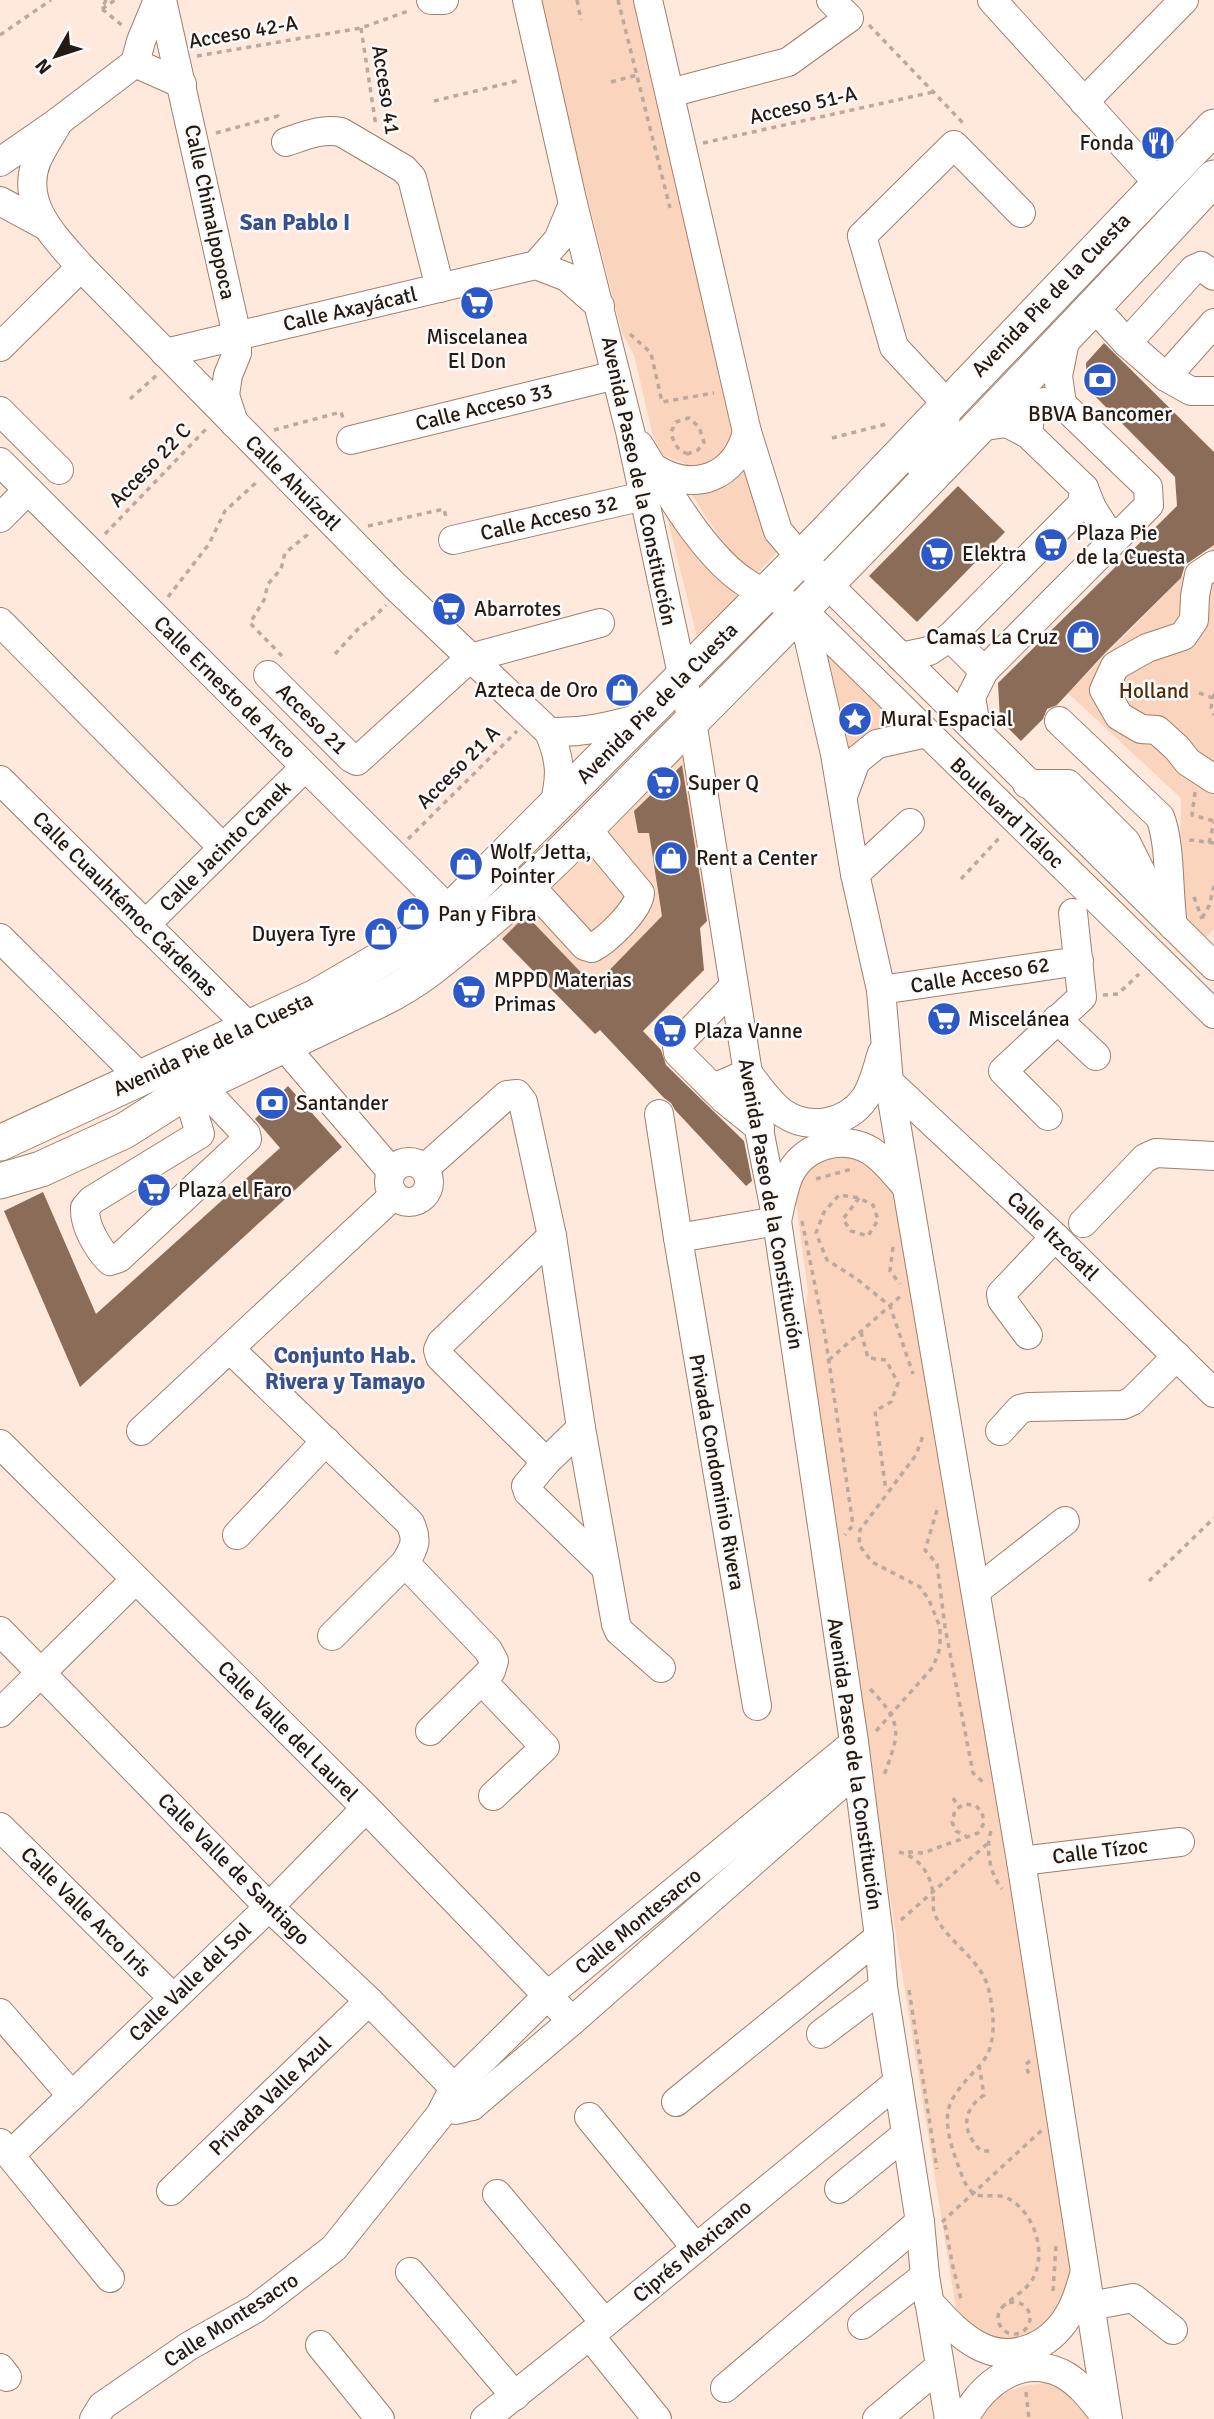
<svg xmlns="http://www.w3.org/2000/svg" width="1214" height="2419" viewBox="0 0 1214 2419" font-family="Signika,sans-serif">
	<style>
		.built { fill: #fcdac5 }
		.green { fill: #fad4bc }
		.building { fill: #8b6c58 }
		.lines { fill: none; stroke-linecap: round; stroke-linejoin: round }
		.minor-casing { stroke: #9f7f6b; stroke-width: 30 }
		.major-casing { stroke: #9f7f6b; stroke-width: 37 }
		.path { stroke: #bca99e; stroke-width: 3.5; stroke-dasharray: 5 5; stroke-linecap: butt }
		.minor { stroke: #fff; stroke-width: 28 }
		.major { stroke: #fff; stroke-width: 35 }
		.labels { text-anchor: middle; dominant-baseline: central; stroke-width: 5; stroke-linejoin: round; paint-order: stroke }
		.street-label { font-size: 21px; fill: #261911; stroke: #fbfbfb }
		.poi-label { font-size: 21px; fill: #261911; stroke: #fbfbfb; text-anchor: start }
		.park-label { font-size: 21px; fill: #532906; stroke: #fbfbfb }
		.neighbourhood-label { font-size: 23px; font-weight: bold; fill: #38518b; stroke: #fbfbfb }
	</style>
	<rect width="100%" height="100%" fill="#ffe9dc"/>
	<polygon class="built" points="675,745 687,760 715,913 595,1034 490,926"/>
	<g class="green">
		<polygon points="537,0 638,0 738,429 728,452 700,470 663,455 653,436 634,355 622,333"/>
		<path d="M747,467L778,551L755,575C728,554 709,521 690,492C716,490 729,486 747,467Z"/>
		<polygon points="665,508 697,558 738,596 697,637"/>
		<polygon points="1214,545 1214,929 1197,947 1189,940 1180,868 1181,798 1068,693"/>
		<polygon points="827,655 899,726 845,759"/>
		<path d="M848,1157L876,1167L894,1186L1073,2267L1069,2290L1039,2334L1018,2345L973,2333L956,2309L801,1342L808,1291L794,1187C812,1165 820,1160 848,1157Z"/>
		<path d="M1048,2383L1065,2385L1095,2419H982C994,2391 1019,2385 1048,2383Z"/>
	</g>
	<g class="building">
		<polygon points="1104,343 1214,452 1214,545 1185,565 1181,578 1106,652 1057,705 1047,709 1043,719 1021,741 1000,720 998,683 1177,506 1175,477 1087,388 1086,363"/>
		<polygon points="958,486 1005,532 917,622 869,576"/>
		<polygon points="682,765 707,921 700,928 704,970 643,1031 661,1050 666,1065 744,1141 752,1181 746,1186 675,1110 671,1103 664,1098 600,1030 595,1034 502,939 526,915 594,986 662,916 649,833 638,833 634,811"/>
		<polygon points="288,1086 342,1147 80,1387 4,1211 43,1192 96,1314 280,1148 255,1119"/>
	</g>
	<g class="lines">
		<g class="minor-casing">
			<g id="minor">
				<polyline points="162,0 237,336 237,353 228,375 225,395 234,423"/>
				<polyline points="431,0 444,0"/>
				<polyline points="527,0 573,204 630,431 692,721 748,1073 777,1221 854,1742 879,1937 883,1987 920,2222 925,2276 949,2419"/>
				<polyline points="648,0 747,432 778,531 801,558 1214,966"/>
				<polyline points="992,0 1158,183"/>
				<polyline points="135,63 182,84"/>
				<polyline points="670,93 788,62 849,18 831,0"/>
				<polyline points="1084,102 1184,0"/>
				<path d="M59,121C52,134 43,147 37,160C19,204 55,237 81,267L395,586L549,732C562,763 561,778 553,810"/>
				<path d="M286,142C304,136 322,128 341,132L404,169L412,178L440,288"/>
				<polyline points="0,162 59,121 135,63 141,41 158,0"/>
				<polyline points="0,201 46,226"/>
				<polyline points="536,265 558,240 573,204"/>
				<polyline points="1094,307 1127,343 1166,377 1214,323"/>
				<polyline points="1127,343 1194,269 1201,266 1214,276"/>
				<polyline points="0,347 81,267"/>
				<polyline points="165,353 536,265 567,277 600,306"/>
				<polyline points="1166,377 1191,391 1214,391"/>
				<polyline points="0,411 59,470"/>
				<polyline points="1028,434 1030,416 1044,402 1062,404"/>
				<polyline points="351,440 616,375"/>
				<path d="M639,445C666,488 705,558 748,584C765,595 784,602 802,610L1214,1014"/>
				<polyline points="0,462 450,911"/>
				<polyline points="920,465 943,441 947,404 894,347 862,236 954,145 1021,213"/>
				<path d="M654,468C694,493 735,478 747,432"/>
				<polyline points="1084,488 1092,508 1106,530 1120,534"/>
				<polyline points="0,518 28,490"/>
				<polyline points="453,540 644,496"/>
				<polyline points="1214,565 1199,575 1195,596 1194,620 1183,636 1147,648 1115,666 1104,690 1119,716 1141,729 1157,730 1177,748 1188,762 1214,779"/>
				<polyline points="802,610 835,754 855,874 881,990 889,1082 1021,1861 1108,2419"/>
				<polyline points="0,622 223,848"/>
				<polyline points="950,637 984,671"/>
				<polyline points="901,657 929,651 950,637 1082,504 1084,488 1028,434 1007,423 978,427"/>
				<polyline points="268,675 351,758 357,761 470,658 600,623"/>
				<path d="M1059,721L1160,817C1171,844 1168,894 1173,926"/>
				<path d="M549,732C581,733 609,727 640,718"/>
				<polyline points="977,732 971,697 984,671 1149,505 1148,487 1062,404 1058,376 1066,336"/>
				<polyline points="0,780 250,1028"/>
				<polyline points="1027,784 1068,784 1126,842 1145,880 1151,897"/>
				<polyline points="843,796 856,761 877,744 926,733"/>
				<polyline points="855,874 910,823"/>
				<path d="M529,885L585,946L592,948C607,940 639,910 640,893L586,828"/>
				<polyline points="145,925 305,767"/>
				<polyline points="0,938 140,1077"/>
				<polyline points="734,986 682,1040 677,1046 678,1053 724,1099 760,1128"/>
				<polyline points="881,990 1079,961"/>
				<polyline points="1057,1019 1096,1056"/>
				<polyline points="284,1046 391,1171"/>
				<polyline points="889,1082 1055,1237 1214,1393"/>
				<path d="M713,1088L748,1073C758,1086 769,1103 783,1113C809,1131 847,1124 865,1098C874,1085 877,1068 882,1053"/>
				<path d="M170,1098L187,1091L200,1134L92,1200L85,1208C84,1226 98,1249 110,1261L119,1258L247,1139L246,1134L200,1085"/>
				<polyline points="659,1114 678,1238 757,1706"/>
				<polyline points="1048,1116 1003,1071 1082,997 1073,913"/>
				<circle cx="409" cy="1182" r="20"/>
				<polyline points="425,1168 507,1095 517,1094 523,1102 552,1236 581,1428 616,1624 619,1631 661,1668"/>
				<polyline points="1083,1223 1145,1158 1156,1153 1214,1156"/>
				<path d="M678,1238L777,1221C780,1207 783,1191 788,1178C801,1146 842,1133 871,1151C885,1160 895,1174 906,1186"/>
				<polyline points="1028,1335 1002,1300 1001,1294 1055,1237"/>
				<path d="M230,1349L410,1523C418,1540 415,1547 405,1563L332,1636"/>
				<polyline points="581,1428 546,1462 526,1486 528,1492 604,1566"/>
				<polyline points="141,1431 394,1195"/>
				<polyline points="1000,1431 1020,1409 1029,1407 1123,1405 1132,1401 1177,1356"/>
				<polyline points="0,1444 366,1808 572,2021"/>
				<polyline points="546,1462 440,1357 438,1350 441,1343 552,1236"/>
				<polyline points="237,1535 326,1441"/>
				<polyline points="405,1563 488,1650 494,1661 491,1671 430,1731"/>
				<polyline points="977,1590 1065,1521"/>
				<polyline points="0,1631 269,1907 369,2001 472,2106"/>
				<polyline points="482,1681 545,1747 493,1796"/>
				<polyline points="0,1713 135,1580"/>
				<polyline points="0,1827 173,1998"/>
				<polyline points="1021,1861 1180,1842"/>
				<polyline points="0,2013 72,2096"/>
				<polyline points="821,2034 883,1987"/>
				<polyline points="676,2102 879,1937"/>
				<polyline points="456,2110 472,2106 572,2021 856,1771"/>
				<polyline points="589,2117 696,2248"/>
				<polyline points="0,2143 110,2278"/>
				<polyline points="10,2155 269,1907 366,1808"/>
				<polyline points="839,2189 905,2135"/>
				<polyline points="171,2191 369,2001"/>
				<polyline points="497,2194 605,2323"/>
				<polyline points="410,2272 515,2396"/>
				<path d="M929,2302C944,2318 959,2336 979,2346C1012,2363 1049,2347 1068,2316C1076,2304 1080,2289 1084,2275"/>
				<polyline points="1090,2306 1133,2298 1173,2330"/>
				<polyline points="862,2325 925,2276"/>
				<polyline points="590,2336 657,2419"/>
				<polyline points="320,2345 380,2419"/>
				<polyline points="0,2368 7,2377"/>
				<polyline points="725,2388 920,2222"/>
				<polyline points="94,2419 102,2406 189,2346 255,2309 334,2248 440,2115 454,2088 547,1996 854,1743"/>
				<polyline points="485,2419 605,2323 898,2082"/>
				<polyline points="877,2419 939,2367"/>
				<path d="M964,2419C982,2384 1020,2354 1061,2373C1081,2383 1094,2402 1107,2419"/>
			</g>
		</g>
		<g class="major-casing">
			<g id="major">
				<polyline points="0,1143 316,997 416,939 450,911 823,536 1214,127"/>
				<path d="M0,1181L41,1169L124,1131L187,1091L381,999C419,980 444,958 476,931C547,872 610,803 675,738C857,554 1038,368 1214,178"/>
			</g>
		</g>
		<g class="path">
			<polyline points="106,0 102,9 123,26"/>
			<polyline points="577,0 581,20"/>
			<polyline points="618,0 670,208"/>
			<polyline points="102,9 115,0"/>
			<polyline points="869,25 963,123"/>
			<polyline points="361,28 376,126"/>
			<polyline points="0,35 51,0"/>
			<polyline points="197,56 361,28 411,10"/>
			<polyline points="611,82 637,75"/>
			<polyline points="434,101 521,80"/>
			<polyline points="216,133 278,116 279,120"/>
			<polyline points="703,143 933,92"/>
			<polyline points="630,334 651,353 662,402 714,393"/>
			<polyline points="130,399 157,375"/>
			<polyline points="274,430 341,412 343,418"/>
			<polyline points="832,438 890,423"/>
			<path d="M687,454L698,450L704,442L699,427L689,418L676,422L671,432C674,445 678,452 692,455"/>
			<polyline points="368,526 444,509 446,517"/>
			<polyline points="105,534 209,426"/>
			<polyline points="168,597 209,544 225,511 259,480"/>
			<polyline points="335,654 359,628 373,618 386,605"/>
			<polyline points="282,656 250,623 264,600 268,584 281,569 285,553 307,535 310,530"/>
			<polyline points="1199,693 1213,698"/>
			<polyline points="1214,694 1211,708 1214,715"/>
			<polyline points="1195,792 1192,815 1214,821"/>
			<polyline points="408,839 517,731"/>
			<polyline points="1191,842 1191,840 1214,843"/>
			<polyline points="1209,843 1214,822"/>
			<polyline points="961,879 1002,835"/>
			<polyline points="1194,897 1202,919"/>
			<polyline points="1202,918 1209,906 1214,886"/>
			<polyline points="1103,995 1118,994 1139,974"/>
			<polyline points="816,1179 848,1170 855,1170"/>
			<polyline points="859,1198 843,1219 851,1231 868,1236 878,1220 873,1205 859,1198 839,1195 824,1212 816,1233 827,1260 857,1279 890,1306 913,1374"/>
			<polyline points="802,1221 825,1335 853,1525 845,1535"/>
			<polyline points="893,1247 890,1271 900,1284"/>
			<polyline points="861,1332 868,1358 886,1360 898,1383 891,1402 875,1411 886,1491"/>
			<polyline points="829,1360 903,1294"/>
			<polyline points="937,1510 925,1550 937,1564 945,1627 973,1773 984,1783"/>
			<polyline points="1149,1581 1214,1518"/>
			<path d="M870,1689C906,1725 898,1736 883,1778"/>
			<polyline points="876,1731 933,1667 940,1648 940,1627 929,1600 920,1587 872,1562 859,1545 860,1530 916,1455 924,1433"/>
			<polyline points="953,1798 959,1807"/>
			<path d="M991,1831C985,1849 990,1874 1002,1889"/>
			<path d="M899,1852C918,1856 931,1874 933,1894C934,1901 932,1908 935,1915C947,1942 979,1957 988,1987C993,2006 997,2036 987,2055C982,2065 971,2074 964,2083C957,2091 950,2101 948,2111C945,2132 954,2154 961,2173C974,2211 990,2187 1011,2200C1036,2216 1047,2255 1032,2280C1026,2290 1013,2297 1005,2305"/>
			<polyline points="908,1852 923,1853 978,1833 984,1823 982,1812 975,1805 964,1804 955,1810 952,1822 956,1831 966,1836"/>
			<polyline points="901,1920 987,1844"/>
			<polyline points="909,1990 937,2169"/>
			<polyline points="1030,2061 1026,2064 1028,2072 1032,2074"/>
			<path d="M979,2065L984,2095C961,2111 962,2132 981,2151H993"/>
			<polyline points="942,2222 1042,2130"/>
			<polyline points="945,2225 953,2267 962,2303"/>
			<polyline points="1053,2291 1056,2246"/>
			<circle cx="1014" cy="2318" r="16"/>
			<polyline points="1026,2392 1029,2419"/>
		</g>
		<use href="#minor" class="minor"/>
		<use href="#major" class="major"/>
	</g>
	<defs>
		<g id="restaurant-disc" transform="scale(1.75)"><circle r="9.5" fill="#2d58c7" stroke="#fbfbfb"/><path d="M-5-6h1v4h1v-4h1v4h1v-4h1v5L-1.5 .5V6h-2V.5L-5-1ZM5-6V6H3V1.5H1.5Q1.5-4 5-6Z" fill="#fff"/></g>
		<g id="supermarket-disc" transform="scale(1.75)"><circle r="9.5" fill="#2d58c7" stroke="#fbfbfb"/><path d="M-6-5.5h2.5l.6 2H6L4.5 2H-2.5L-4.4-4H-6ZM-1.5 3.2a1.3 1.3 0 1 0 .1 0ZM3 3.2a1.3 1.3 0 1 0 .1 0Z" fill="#fff"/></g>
		<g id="bank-disc" transform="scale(1.75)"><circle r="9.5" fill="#2d58c7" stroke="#fbfbfb"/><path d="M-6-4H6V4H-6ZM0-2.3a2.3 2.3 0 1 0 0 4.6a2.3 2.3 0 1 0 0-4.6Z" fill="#fff"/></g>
		<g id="shop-disc" transform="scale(1.75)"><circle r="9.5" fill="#2d58c7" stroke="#fbfbfb"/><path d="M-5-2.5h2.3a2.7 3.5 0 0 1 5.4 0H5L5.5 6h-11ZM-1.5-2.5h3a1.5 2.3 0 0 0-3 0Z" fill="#fff"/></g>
		<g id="sight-disc" transform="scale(1.75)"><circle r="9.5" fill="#2d58c7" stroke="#fbfbfb"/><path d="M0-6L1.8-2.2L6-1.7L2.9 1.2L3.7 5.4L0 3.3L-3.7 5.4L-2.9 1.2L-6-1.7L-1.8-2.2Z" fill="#fff"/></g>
	</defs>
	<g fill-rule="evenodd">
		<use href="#restaurant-disc" x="1158" y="143"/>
		<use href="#supermarket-disc" x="477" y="303"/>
		<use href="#bank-disc" x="1100" y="380"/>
		<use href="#supermarket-disc" x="1051" y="545"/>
		<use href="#supermarket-disc" x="937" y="554"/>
		<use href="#supermarket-disc" x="449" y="609"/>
		<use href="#shop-disc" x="1083" y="637"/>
		<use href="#shop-disc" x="622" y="690"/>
		<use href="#sight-disc" x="855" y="719"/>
		<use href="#supermarket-disc" x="663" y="783"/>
		<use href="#shop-disc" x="671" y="858"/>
		<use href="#shop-disc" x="466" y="864"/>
		<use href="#shop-disc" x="413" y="914"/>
		<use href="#shop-disc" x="381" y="934"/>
		<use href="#supermarket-disc" x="469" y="992"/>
		<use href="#supermarket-disc" x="944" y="1019"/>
		<use href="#supermarket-disc" x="670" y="1031"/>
		<use href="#bank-disc" x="272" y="1103"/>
		<use href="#supermarket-disc" x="154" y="1190"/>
	</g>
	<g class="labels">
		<g class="street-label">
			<text transform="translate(243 32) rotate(-10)">Acceso 42-A</text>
			<text transform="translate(386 90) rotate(81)">Acceso 41</text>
			<text transform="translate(803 105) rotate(-13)">Acceso 51-A</text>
			<text transform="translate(210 212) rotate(78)">Calle Chimalpopoca</text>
			<text transform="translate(1051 295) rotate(-46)">Avenida Pie de la Cuesta</text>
			<text transform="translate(350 309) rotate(-13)">Calle Axayácatl</text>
			<text transform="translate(484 407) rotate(-14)">Calle Acceso 33</text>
			<text transform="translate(150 465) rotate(-46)">Acceso 22 C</text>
			<text transform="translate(639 481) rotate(78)">Avenida Paseo de la Constitución</text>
			<text transform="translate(293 483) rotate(45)">Calle Ahuízotl</text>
			<text transform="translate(549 518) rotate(-13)">Calle Acceso 32</text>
			<text transform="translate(225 687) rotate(45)">Calle Ernesto de Arco</text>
			<text transform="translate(657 703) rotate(-45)">Avenida Pie de la Cuesta</text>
			<text transform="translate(312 719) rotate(45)">Acceso 21</text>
			<text transform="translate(458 767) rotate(-45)">Acceso 21 A</text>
			<text transform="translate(1007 813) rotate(44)">Boulevard Tláloc</text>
			<text transform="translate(225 846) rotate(-45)">Calle Jacinto Canek</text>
			<text transform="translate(125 904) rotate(45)">Calle Cuauhtémoc Cárdenas</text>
			<text transform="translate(980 975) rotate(-9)">Calle Acceso 62</text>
			<text transform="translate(213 1044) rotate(-25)">Avenida Pie de la Cuesta</text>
			<text transform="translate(771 1204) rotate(80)">Avenida Paseo de la Constitución</text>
			<text transform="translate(1053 1236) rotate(44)">Calle Itzcóatl</text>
			<text transform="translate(717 1472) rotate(80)">Privada Condominio Rivera</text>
			<text transform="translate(288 1731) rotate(45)">Calle Valle del Laurel</text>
			<text transform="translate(855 1764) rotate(82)">Avenida Paseo de la Constitución</text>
			<text transform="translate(1100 1851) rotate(-7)">Calle Tízoc</text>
			<text transform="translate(234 1869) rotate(45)">Calle Valle de Santiago</text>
			<text transform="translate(86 1912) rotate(45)">Calle Valle Arco Iris</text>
			<text transform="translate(638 1921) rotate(-39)">Calle Montesacro</text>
			<text transform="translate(190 1982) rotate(-44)">Calle Valle del Sol</text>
			<text transform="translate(270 2096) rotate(-44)">Privada Valle Azul</text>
			<text transform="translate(692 2251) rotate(-40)">Ciprés Mexicano</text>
			<text transform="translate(231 2320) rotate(-33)">Calle Montesacro</text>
		</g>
		<g class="poi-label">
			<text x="1134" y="143" text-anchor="end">Fonda</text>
			<text x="477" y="337" text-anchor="middle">Miscelanea<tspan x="477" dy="24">El Don</tspan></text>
			<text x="1100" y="414" text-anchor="middle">BBVA Bancomer</text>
			<text x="1076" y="533">Plaza Pie<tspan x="1076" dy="24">de la Cuesta</tspan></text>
			<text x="962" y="554">Elektra</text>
			<text x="474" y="609">Abarrotes</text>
			<text x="1058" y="637" text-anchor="end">Camas La Cruz</text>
			<text x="598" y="690" text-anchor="end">Azteca de Oro</text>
			<text x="880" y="719">Mural Espacial</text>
			<text x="688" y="783">Super Q</text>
			<text x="490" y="852">Wolf, Jetta,<tspan x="490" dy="24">Pointer</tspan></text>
			<text x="696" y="858">Rent a Center</text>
			<text x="438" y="914">Pan y Fibra</text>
			<text x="356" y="934" text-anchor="end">Duyera Tyre</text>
			<text x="494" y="980">MPPD Materias<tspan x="494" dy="24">Primas</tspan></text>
			<text x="968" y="1019">Miscelánea</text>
			<text x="694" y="1031">Plaza Vanne</text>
			<text x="296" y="1103">Santander</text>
			<text x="178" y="1190">Plaza el Faro</text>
		</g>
		<g class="park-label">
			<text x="1154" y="691">Holland</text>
		</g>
		<g class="neighbourhood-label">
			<text x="295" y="222">San Pablo I</text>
			<text x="345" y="1355">Conjunto Hab.<tspan x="345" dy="26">Rivera y Tamayo</tspan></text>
		</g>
	</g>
	<g transform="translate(56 56) rotate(231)" stroke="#fbfbfb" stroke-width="5" paint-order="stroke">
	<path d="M0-5L12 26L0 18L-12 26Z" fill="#261911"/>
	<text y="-10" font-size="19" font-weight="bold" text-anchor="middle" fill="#261911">N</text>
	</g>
</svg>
